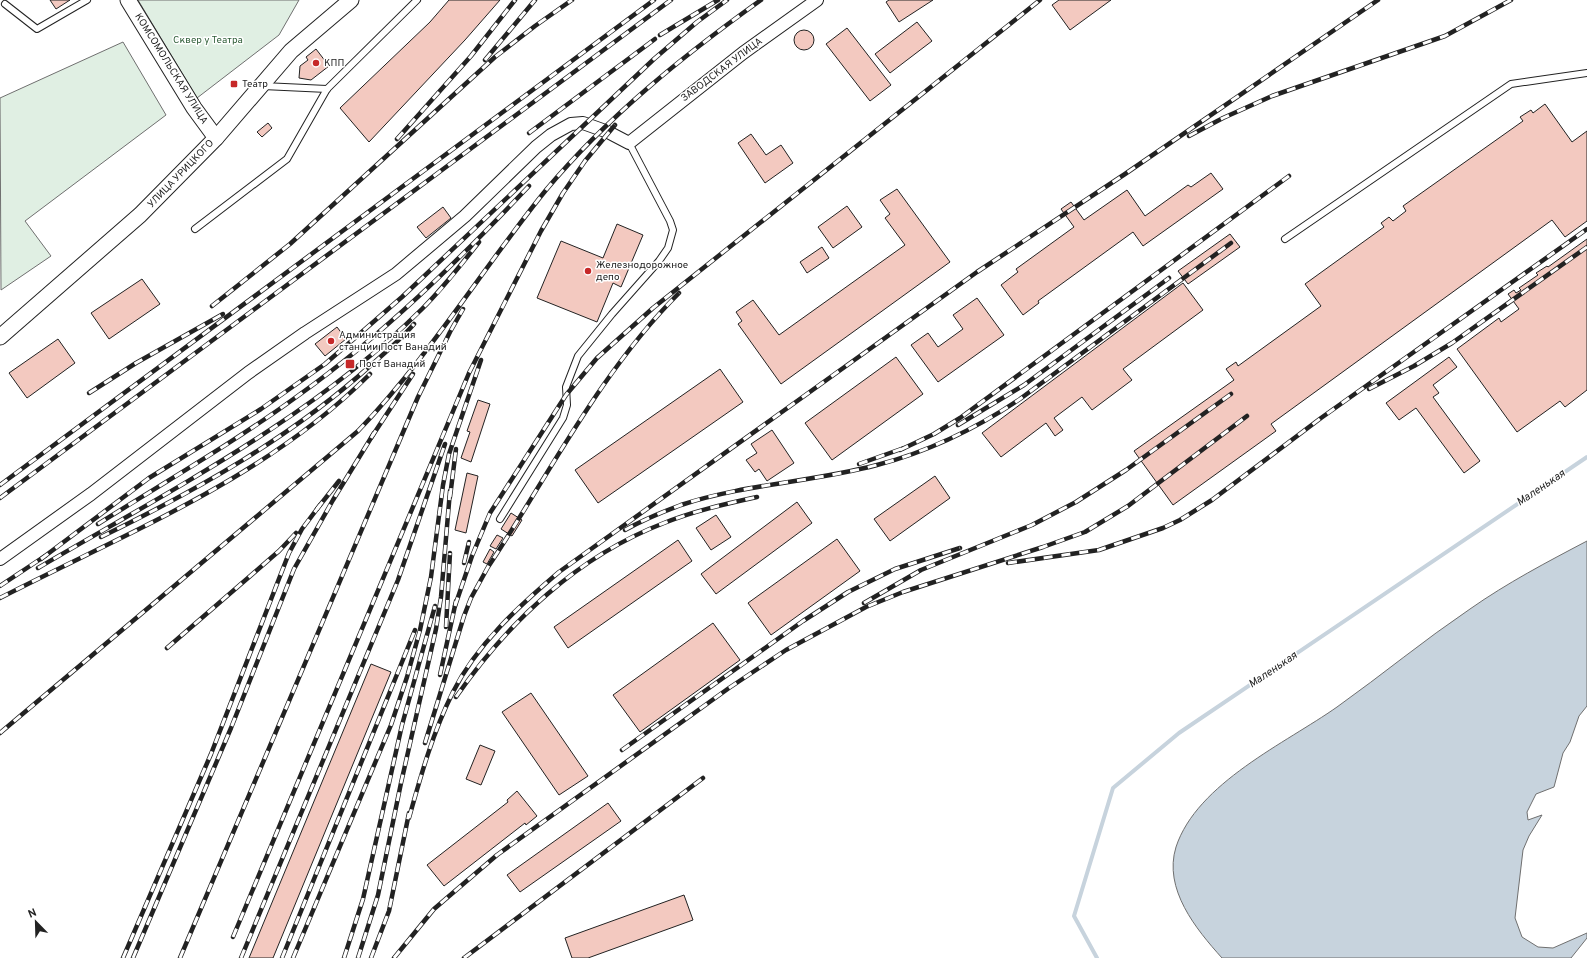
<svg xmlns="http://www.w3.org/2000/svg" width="1587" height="958" viewBox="0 0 1587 958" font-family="Overpass,sans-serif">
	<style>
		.green { fill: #e0efe3; stroke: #6f6f6f }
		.water { fill: #c7d3dd; stroke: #6f6f6f }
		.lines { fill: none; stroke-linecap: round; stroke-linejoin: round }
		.stream { stroke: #c7d3dd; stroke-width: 4 }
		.building { fill: #f3c9c0; stroke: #222 }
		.service-casing { stroke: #222; stroke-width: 8 }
		.minor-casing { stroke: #222; stroke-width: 14 }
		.tertiary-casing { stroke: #222; stroke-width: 17 }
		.service { stroke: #fff; stroke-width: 6 }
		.minor { stroke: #fff; stroke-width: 12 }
		.tertiary { stroke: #fff; stroke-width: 15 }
		.rail-casing { stroke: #222; stroke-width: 4.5 }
		.rail { stroke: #fff; stroke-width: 3; stroke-dasharray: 9; stroke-linecap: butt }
		.poi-dot { fill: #c62828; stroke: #fff; stroke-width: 1.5 }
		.labels { text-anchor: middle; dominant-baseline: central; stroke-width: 3; stroke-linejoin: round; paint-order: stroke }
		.park-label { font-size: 10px; fill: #2f5e38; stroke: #fff }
		.poi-label { font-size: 10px; fill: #222; stroke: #fff; text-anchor: start }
		.street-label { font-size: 10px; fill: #222; stroke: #fff }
		.water-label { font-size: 11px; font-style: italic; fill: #222; stroke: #fff }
	</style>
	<rect width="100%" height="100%" fill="#fff"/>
	<g class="green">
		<polygon points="138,0 299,0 279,35 197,98"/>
		<polygon points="123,42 166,115 25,221 51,256 1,290 0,98"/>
	</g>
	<path class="water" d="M1587,541V706L1579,716L1570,742L1563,753L1554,787L1536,794L1527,812L1528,820L1542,815L1529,836L1523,850L1515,918L1522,937L1538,947L1553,948L1587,933V938L1571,958H1222C1196,929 1163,889 1176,847C1197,783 1286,743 1337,707C1382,675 1424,640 1470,609C1507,583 1547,562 1587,541Z"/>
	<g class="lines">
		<polyline class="stream" points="1097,958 1074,916 1113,788 1179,733 1587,457"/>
	</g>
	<g class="building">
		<polygon points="50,0 70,0 56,9"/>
		<polygon points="449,0 500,0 465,40 369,142 340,108 430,22"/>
		<polygon points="889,0 933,0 899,22 886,2"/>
		<polygon points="1059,0 1111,0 1070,30 1052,5"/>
		<polygon points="917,22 932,41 890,73 875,54"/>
		<polygon points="847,28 891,85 870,101 826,44"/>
		<circle cx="804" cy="40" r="10"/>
		<polygon points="316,49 329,66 311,80 299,78 300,66 308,60 306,57"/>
		<polygon points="1545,104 1572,142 1587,131 1587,221 1565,237 1552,220 1271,424 1276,431 1173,505 1134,451 1234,380 1226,369 1236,362 1238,366 1321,306 1305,284 1384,227 1381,223 1389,217 1393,221 1406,211 1403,206 1523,121 1520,117 1531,110 1533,113"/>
		<polygon points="268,123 272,128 262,137 257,132"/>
		<polygon points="751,134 766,155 781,145 793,163 765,183 738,143"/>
		<polygon points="1211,173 1223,189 1143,246 1133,232 1038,301 1039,303 1023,315 1001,285 1018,272 1016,269 1074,227 1061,209 1071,202 1084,220 1127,190 1145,216 1188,185 1191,187"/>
		<polygon points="897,189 950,262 781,384 738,324 742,321 736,312 753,300 779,335 905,245 885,218 890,214 880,200"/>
		<polygon points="847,206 862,227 833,248 818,227"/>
		<polygon points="443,207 451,218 426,238 417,227"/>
		<polygon points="617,224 643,235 621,287 613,283 597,322 537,298 561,241 603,258"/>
		<polygon points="1230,234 1240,247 1188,284 1178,271"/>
		<polygon points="1587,239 1587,390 1565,407 1560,401 1517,432 1457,349 1499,318 1501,322 1519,309 1508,294 1514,290 1516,293 1521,290 1519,288 1538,275 1536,273 1547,266 1548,267"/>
		<polygon points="822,247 829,258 807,273 800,262"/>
		<polygon points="142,279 160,304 109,339 91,313"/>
		<polygon points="1183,283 1203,310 1123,369 1132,380 1092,410 1082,397 1054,418 1063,430 1055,436 1046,423 1001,457 982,433"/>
		<polygon points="977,298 1004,335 938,382 911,345 928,333 938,347 963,329 953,315"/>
		<polygon points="337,327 346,339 325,356 315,344"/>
		<polygon points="58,339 75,363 27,398 9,373"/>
		<polygon points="896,357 923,394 832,460 805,423"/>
		<polygon points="1449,357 1457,367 1433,385 1439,393 1433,397 1480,461 1464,473 1416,408 1399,420 1386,403"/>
		<polygon points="720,369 743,402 598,503 575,470"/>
		<polygon points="478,400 490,404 471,462 461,458 470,432 467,431"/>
		<polygon points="772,430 794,463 767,481 759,469 755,472 746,460 757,453 751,444"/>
		<polygon points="467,473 478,476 466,533 455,530"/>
		<polygon points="935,476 950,498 890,541 874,519"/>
		<polygon points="797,502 812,523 716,594 701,574"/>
		<polygon points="511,513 522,520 512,536 501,529"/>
		<polygon points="716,515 731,537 711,550 696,528"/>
		<polygon points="497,535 503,538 496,549 490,546"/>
		<polygon points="837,539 860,571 771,635 748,603"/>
		<polygon points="678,540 692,561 568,648 554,627"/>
		<polygon points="490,549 494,552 487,564 483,562"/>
		<polygon points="713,623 740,660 640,732 613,695"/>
		<polygon points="371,664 391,672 273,958 249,958"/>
		<polygon points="531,693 588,776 559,795 502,712"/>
		<polygon points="480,745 495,751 481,785 466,779"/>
		<polygon points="517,791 537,816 526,825 525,823 444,886 427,865 508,802 507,800"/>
		<polygon points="608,803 621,821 520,892 507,875"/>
		<polygon points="684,895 693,920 588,958 572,958 565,938"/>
	</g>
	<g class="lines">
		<g class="service-casing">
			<g id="service">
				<polyline points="5,4 37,29 87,0"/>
				<polyline points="263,86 327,89"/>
				<polyline points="195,229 287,159 327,89 417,0"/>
				<polyline points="1285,239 1511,84 1587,73"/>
				<polyline points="500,519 563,418 567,405 566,387 578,356 612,314 659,261 668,248 673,230 670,221 629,143"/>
			</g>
		</g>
		<g class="minor-casing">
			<polyline id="minor" points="0,559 91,494 248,373 305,333 396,274 465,216 536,147 551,135 571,124 583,123 608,132 629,143 743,53 817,0"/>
		</g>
		<g class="tertiary-casing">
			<g id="tertiary">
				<polyline points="128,0 194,108 216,138"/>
				<polyline points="0,337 140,215 216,138 291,51 351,0"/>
			</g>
		</g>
		<use href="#service" class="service"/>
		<use href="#minor" class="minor"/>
		<use href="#tertiary" class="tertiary"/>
		<g class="rail-casing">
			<g id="rail">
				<polyline points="660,35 718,0"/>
				<polyline points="485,60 535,0"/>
				<polyline points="529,133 655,39"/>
				<polyline points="1189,136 1223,118 1272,96 1445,36 1511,0"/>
				<polyline points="397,139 471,56 515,0"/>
				<polyline points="212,306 290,244 495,57 535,26 572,0"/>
				<polyline points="1369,389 1414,366 1452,343 1587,247"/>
				<polyline points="89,393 136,363 223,314"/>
				<polyline points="958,425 1024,385 1169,278"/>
				<polyline points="371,438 413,374"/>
				<polyline points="900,450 934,434 960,418 1289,176"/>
				<polyline points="859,464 904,448"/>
				<polyline points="0,485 654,0"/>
				<polyline points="450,497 456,449"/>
				<polyline points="0,498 671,0"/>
				<polyline points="317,509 339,481"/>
				<path d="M98,524C165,482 235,442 299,395C383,335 458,261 529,186"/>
				<path d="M625,530C643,520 662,512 681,505C744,484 813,482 877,465C927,452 977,428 1020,399L1231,243"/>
				<path d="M101,537C197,490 290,438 370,366C385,353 401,339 414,324"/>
				<polyline points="41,559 149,478 261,409 325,364 402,297 654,59 697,22 727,0"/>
				<polyline points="464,563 469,542"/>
				<polyline points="1008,563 1099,550 1163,528 1180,520 1212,500 1321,418 1587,229"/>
				<path d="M38,568C171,490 312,418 422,309C443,288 461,265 479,242"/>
				<polyline points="0,586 45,556"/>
				<path d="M0,598C128,532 266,478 370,374"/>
				<polyline points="864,603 921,570 1032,525 1076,502 1126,470 1231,394"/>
				<polyline points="455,606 472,556 490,513 566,395 597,358 653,308 1040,0"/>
				<polyline points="446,627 450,553"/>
				<polyline points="167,648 279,551 296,533"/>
				<polyline points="440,675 456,601"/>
				<path d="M456,697C508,622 578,556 664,523C694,511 725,504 757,497"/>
				<path d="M0,733L358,431C429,357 482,269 546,190C607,117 684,55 761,0"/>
				<path d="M425,743L464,616L471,598L488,567C549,475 600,372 679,293"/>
				<polyline points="622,750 803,621 848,592 895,569 960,548"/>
				<path d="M409,818C421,775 433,732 453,692C477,644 519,606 559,572L977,272L1125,174L1378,0"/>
				<polyline points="233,937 469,373 541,231 563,193 585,161 615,125"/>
				<polyline points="123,958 211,754 289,553 302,529 320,505"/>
				<polyline points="133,958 231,728 294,569 333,500 374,433"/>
				<polyline points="180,958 418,397 450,332 463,309"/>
				<polyline points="241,958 398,580 445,444"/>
				<polyline points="282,958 415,630"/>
				<polyline points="293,958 391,725 407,677 420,630 431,577 443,485 449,454 481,360"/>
				<polyline points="344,958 363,899 402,725 435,606"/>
				<polyline points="358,958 378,895 401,783 436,629 441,597 450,491"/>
				<polyline points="371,958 389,911 409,813"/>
				<polyline points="394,958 434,909 497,855 729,688 786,650 866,607 903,592 1043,547 1085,532 1128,506 1247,416"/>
				<polyline points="464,958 703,778"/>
			</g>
		</g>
		<use href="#rail" class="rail"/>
	</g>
	<g class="poi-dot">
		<circle cx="316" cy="63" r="4"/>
		<rect x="230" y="80" width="8" height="8" rx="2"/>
		<circle cx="588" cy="271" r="4"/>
		<circle cx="331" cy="341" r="4"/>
		<rect x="345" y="359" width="10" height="10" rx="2"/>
	</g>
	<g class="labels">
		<g class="park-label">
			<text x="208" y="40">Сквер у Театра</text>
		</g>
		<g class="poi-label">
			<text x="324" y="63">КПП</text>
			<text x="242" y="84">Театр</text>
			<text x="596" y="265">Железнодорожное<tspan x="596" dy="12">депо</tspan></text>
			<text x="339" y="335">Администрация<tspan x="339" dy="12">станции Пост Ванадий</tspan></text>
			<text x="359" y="364">Пост Ванадий</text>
		</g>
		<g class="street-label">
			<text transform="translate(171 69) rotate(58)">КОМСОМОЛЬСКАЯ УЛИЦА</text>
			<text transform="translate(722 70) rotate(-37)">ЗАВОДСКАЯ УЛИЦА</text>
			<text transform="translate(181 174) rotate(-46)">УЛИЦА УРИЦКОГО</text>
		</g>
		<g class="water-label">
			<text transform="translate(1541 488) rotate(-34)">Маленькая</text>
			<text transform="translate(1273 670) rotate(-34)">Маленькая</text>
		</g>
	</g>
	<g transform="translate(36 922) rotate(337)" stroke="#ffffff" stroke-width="3" paint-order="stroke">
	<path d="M0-3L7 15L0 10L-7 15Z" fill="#222222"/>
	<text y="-6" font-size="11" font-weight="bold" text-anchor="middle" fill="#222222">N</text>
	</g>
</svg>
